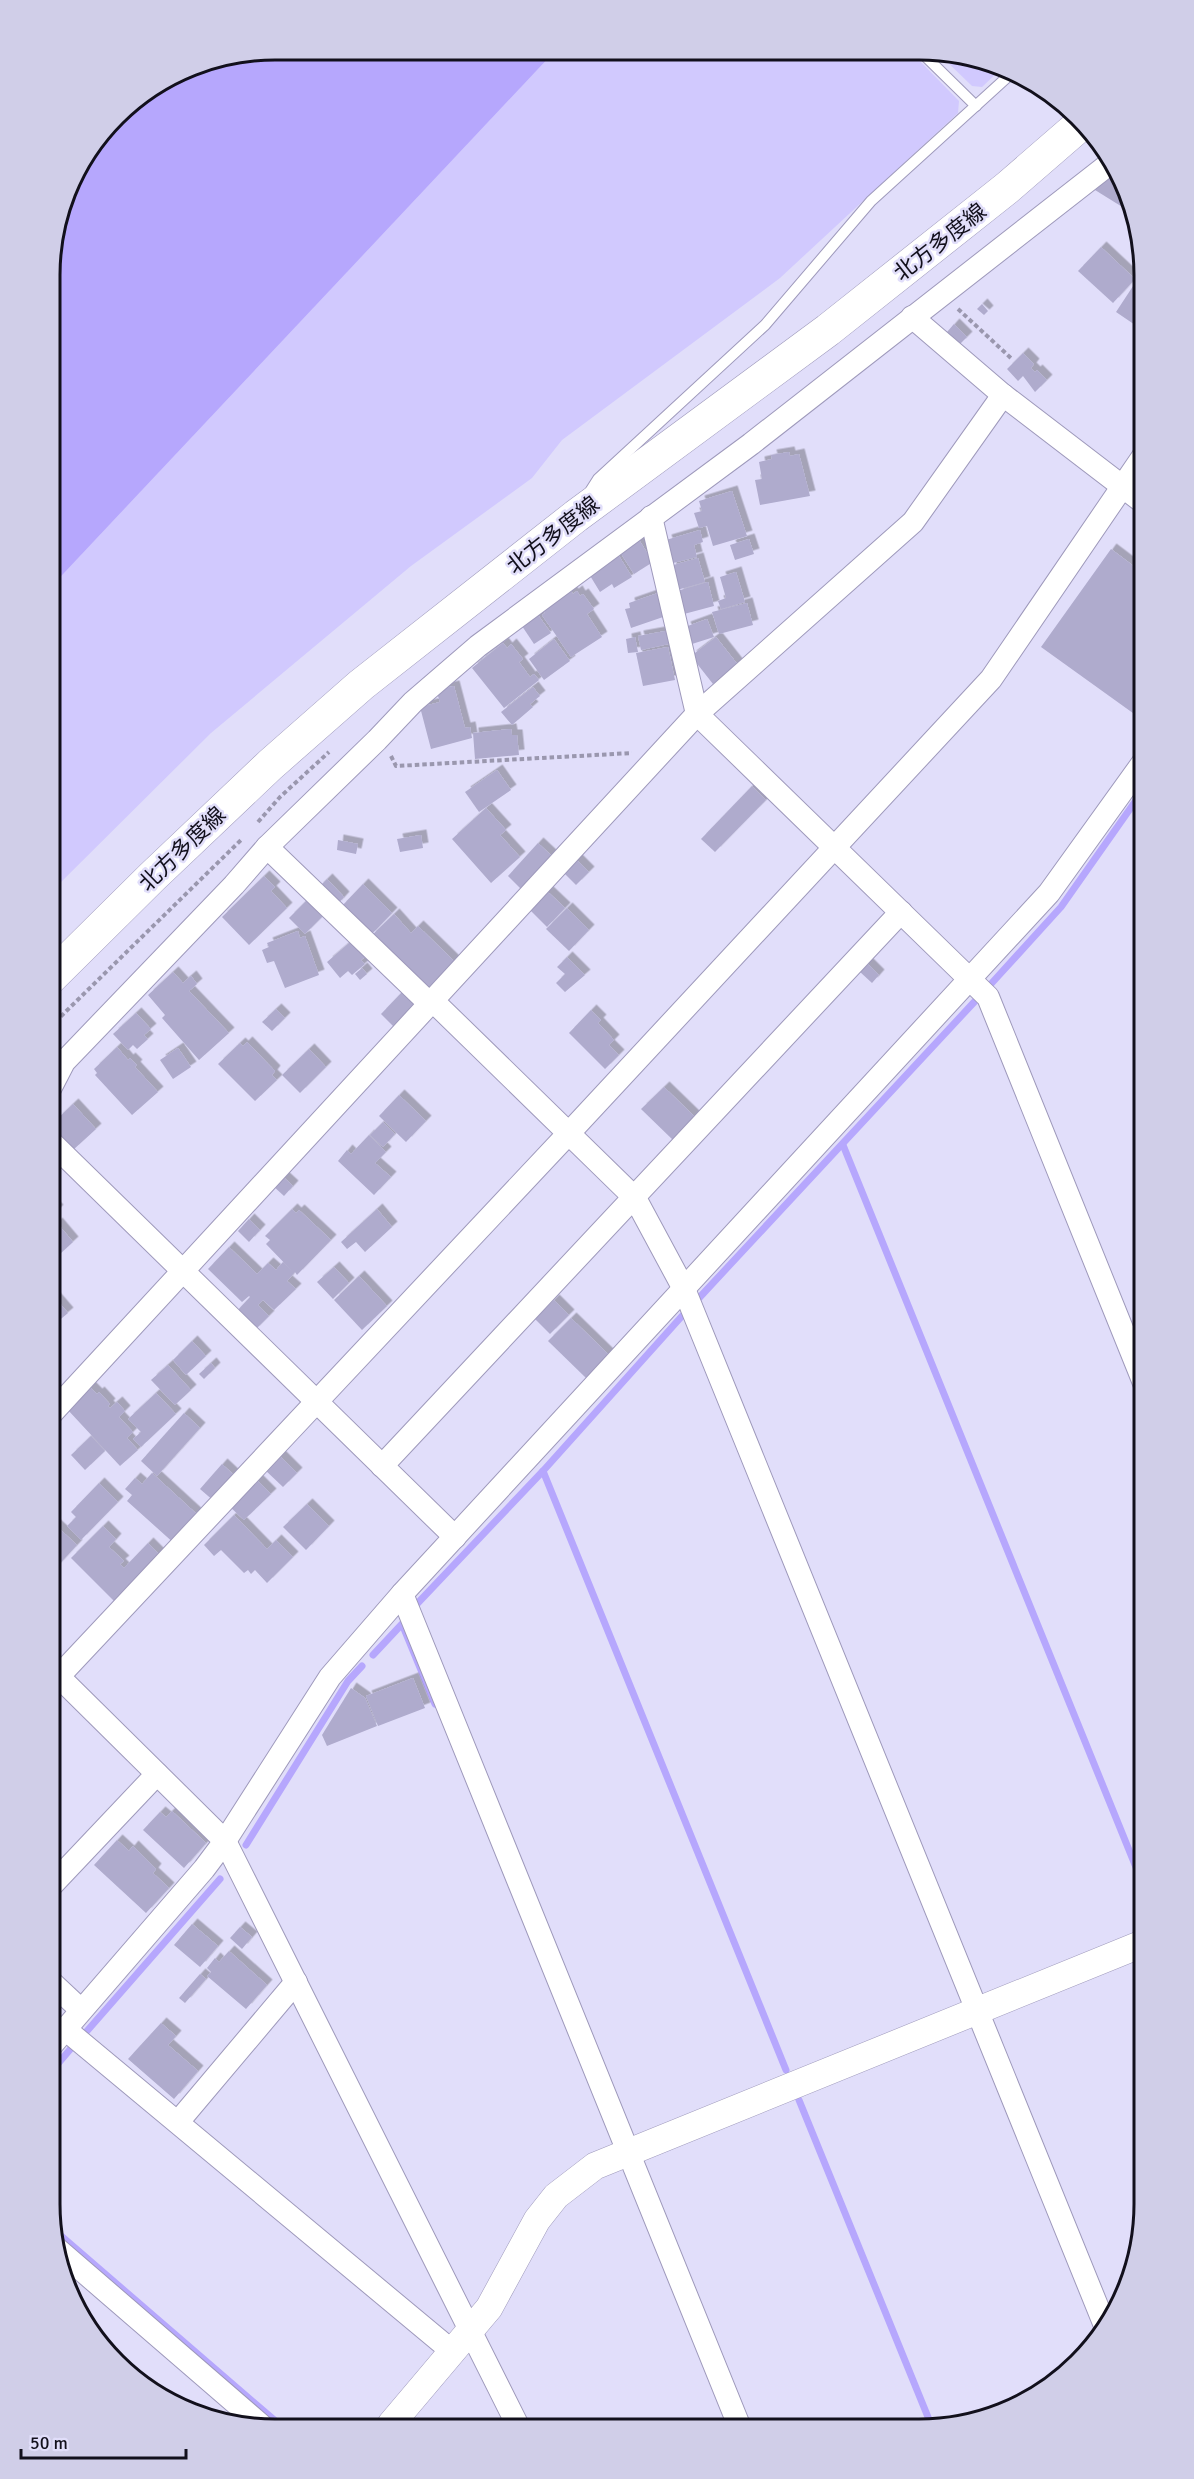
<svg xmlns="http://www.w3.org/2000/svg" width="1194" height="2479" viewBox="0 0 1194 2479" font-family="Signika,'Noto Sans JP',sans-serif">
	<style>
		.green { fill: #d1c9fe }
		.water { fill: #b6a7fd }
		.lines { fill: none; stroke-linecap: round; stroke-linejoin: round }
		.stream { stroke: #b6a7fd; stroke-width: 7 }
		.building { fill: #afabcd; filter: url(#shadow) }
		.service-casing { stroke: #9e99bb; stroke-width: 12 }
		.minor-casing { stroke: #9e99bb; stroke-width: 24 }
		.tertiary-casing { stroke: #9e99bb; stroke-width: 28 }
		.primary-casing { stroke: #9e99bb; stroke-width: 34 }
		.path { stroke: #9a97ae; stroke-width: 4; stroke-dasharray: 4.5 3; stroke-linecap: butt }
		.service { stroke: #fff; stroke-width: 10 }
		.minor { stroke: #fff; stroke-width: 22 }
		.tertiary { stroke: #fff; stroke-width: 27 }
		.primary { stroke: #fff; stroke-width: 33 }
		.labels { text-anchor: middle; dominant-baseline: central; stroke-width: 5; stroke-linejoin: round; paint-order: stroke }
		.street-label { font-size: 22px; fill: #12101c; stroke: #e1defa }
		.rim { fill: none; stroke: #12101c; stroke-width: 3 }
	</style>
	<defs>
		<filter id="shadow"><feDropShadow dx="5.5" dy="-5.5" stdDeviation="0" flood-color="#0004"/></filter>
	</defs>
	<rect width="100%" height="100%" fill="#e1defa"/>
	<g class="green">
		<polygon points="555,51 912,53 959,101 958,113 780,278 562,440 532,478 411,566 211,733 50,893 50,588"/>
		<polygon points="939,54 963,54 1003,67 982,87 972,86"/>
	</g>
	<polygon class="water" points="275,50 555,51 50,588 50,260 73,175 126,106 189,67"/>
	<g class="lines">
		<g class="stream">
			<polyline points="990,985 1061,907 1144,789"/>
			<polyline points="843,1145 1144,1887"/>
			<polyline points="699,1298 977,999"/>
			<polyline points="543,1471 786,2070"/>
			<polyline points="415,1606 543,1471 682,1316"/>
			<polyline points="373,1655 402,1624 435,1704"/>
			<polyline points="246,1845 348,1681 362,1666"/>
			<polyline points="87,2031 220,1879"/>
			<polyline points="50,2073 73,2046"/>
			<polyline points="799,2100 930,2422"/>
			<polyline points="53,2229 280,2425"/>
		</g>
	</g>
	<g class="building">
		<polygon points="1117,170 1130,199 1124,208 1095,190 1103,177"/>
		<polygon points="1131,201 1137,216 1137,217 1126,209"/>
		<polygon points="1101,247 1135,279 1113,303 1078,271"/>
		<polygon points="1137,280 1144,285 1144,331 1116,312"/>
		<polygon points="982,304 988,311 984,315 977,309"/>
		<polygon points="954,324 967,337 960,344 947,332"/>
		<polygon points="1023,353 1034,364 1031,368 1035,372 1037,370 1047,380 1035,392 1023,376 1018,381 1007,369"/>
		<polygon points="789,452 790,456 799,454 810,496 760,505 755,480 762,479 759,462 772,459 771,455"/>
		<polygon points="732,491 747,536 713,546 707,526 699,528 694,513 702,511 699,501"/>
		<polygon points="700,530 703,542 694,545 697,557 673,563 666,540"/>
		<polygon points="749,539 754,554 735,560 730,545"/>
		<polygon points="639,540 653,562 634,574 620,552"/>
		<polygon points="1111,549 1144,574 1144,721 1041,647"/>
		<polygon points="619,556 632,577 614,588 612,584 600,592 589,574"/>
		<polygon points="698,558 705,582 677,590 670,566"/>
		<polygon points="736,572 745,602 721,609 718,601 726,598 720,577"/>
		<polygon points="708,582 714,606 684,614 677,591"/>
		<polygon points="571,591 573,594 577,591 580,596 583,594 594,609 587,614 602,637 571,657 542,615 545,613 543,610"/>
		<polygon points="658,593 666,616 631,628 625,609 630,608 629,603"/>
		<polygon points="747,603 753,625 719,634 712,612"/>
		<polygon points="538,615 551,633 534,644 522,626"/>
		<polygon points="707,619 714,637 692,644 685,627"/>
		<polygon points="671,630 673,643 641,650 638,636"/>
		<polygon points="635,637 638,652 628,653 626,639"/>
		<polygon points="716,637 738,665 713,684 691,656"/>
		<polygon points="554,639 570,661 544,680 529,659"/>
		<polygon points="503,643 507,648 511,644 523,659 519,662 530,677 534,674 539,680 504,708 472,668"/>
		<polygon points="668,647 675,680 643,686 636,653"/>
		<polygon points="454,686 465,728 470,727 472,738 431,749 420,707 440,702 436,690"/>
		<polygon points="533,687 540,696 530,704 533,707 512,725 501,712"/>
		<polygon points="511,729 512,735 517,735 519,755 475,759 473,733"/>
		<polygon points="497,770 511,790 479,812 465,792"/>
		<polygon points="752,786 766,800 715,852 701,839"/>
		<polygon points="486,808 506,830 500,835 520,857 491,883 452,839"/>
		<polygon points="421,835 423,848 400,852 397,839"/>
		<polygon points="338,840 358,844 356,854 337,850"/>
		<polygon points="538,843 554,858 523,891 508,876"/>
		<polygon points="576,859 589,872 576,885 563,872"/>
		<polygon points="264,876 275,887 271,891 287,908 249,945 222,917"/>
		<polygon points="327,879 344,897 336,906 318,888"/>
		<polygon points="363,884 392,913 370,936 341,907"/>
		<polygon points="547,891 565,908 547,927 529,909"/>
		<polygon points="310,897 326,913 305,934 289,918"/>
		<polygon points="567,908 589,930 569,951 546,929"/>
		<polygon points="394,914 411,933 418,926 455,962 428,989 370,937"/>
		<polygon points="298,931 300,938 305,936 319,975 285,988 274,961 267,963 262,950 269,947 267,943"/>
		<polygon points="355,938 369,954 361,960 365,964 352,975 348,971 340,978 327,962"/>
		<polygon points="567,957 585,975 565,992 556,983 565,974 557,967"/>
		<polygon points="867,963 879,975 872,983 859,971"/>
		<polygon points="362,968 367,974 360,980 355,974"/>
		<polygon points="173,972 183,983 191,976 197,984 189,991 229,1033 199,1060 162,1018 165,1015 148,995"/>
		<polygon points="405,989 423,1006 398,1031 381,1014"/>
		<polygon points="276,1009 285,1018 272,1031 262,1022"/>
		<polygon points="591,1010 601,1020 598,1023 614,1040 609,1045 619,1055 605,1069 569,1033"/>
		<polygon points="136,1013 151,1029 144,1035 148,1039 137,1049 133,1045 128,1050 113,1034"/>
		<polygon points="247,1042 275,1071 272,1075 277,1080 255,1101 218,1064 240,1043 243,1046"/>
		<polygon points="117,1047 128,1060 130,1058 137,1065 135,1067 158,1092 132,1115 95,1075 97,1073 94,1069"/>
		<polygon points="178,1048 191,1067 173,1079 160,1060"/>
		<polygon points="309,1049 326,1067 300,1093 282,1075"/>
		<polygon points="664,1087 697,1119 675,1142 641,1109"/>
		<polygon points="399,1095 426,1121 406,1142 379,1116"/>
		<polygon points="73,1104 96,1129 73,1150 54,1129 61,1123 57,1119"/>
		<polygon points="383,1122 395,1134 383,1147 370,1135"/>
		<polygon points="369,1135 386,1152 375,1163 391,1177 374,1195 338,1161 347,1150 351,1154"/>
		<polygon points="50,1154 61,1166 50,1177"/>
		<polygon points="281,1175 293,1186 284,1196 272,1185"/>
		<polygon points="50,1202 58,1210 50,1219"/>
		<polygon points="292,1209 296,1213 299,1210 331,1240 297,1275 295,1272 287,1281 296,1289 274,1310 263,1300 258,1305 269,1316 254,1331 235,1313 250,1297 249,1296 242,1302 208,1269 229,1247 257,1274 268,1263 276,1270 283,1262 292,1271 266,1244 270,1240 265,1236"/>
		<polygon points="377,1209 392,1227 365,1252 356,1242 347,1249 341,1242"/>
		<polygon points="249,1219 260,1230 249,1242 238,1231"/>
		<polygon points="57,1223 73,1242 50,1263 50,1230"/>
		<polygon points="334,1267 349,1283 333,1299 317,1282"/>
		<polygon points="359,1276 387,1306 362,1330 334,1300"/>
		<polygon points="50,1292 68,1313 50,1328"/>
		<polygon points="554,1300 569,1315 550,1334 535,1319"/>
		<polygon points="571,1318 609,1355 586,1378 548,1341"/>
		<polygon points="192,1341 206,1356 186,1375 173,1360"/>
		<polygon points="211,1363 215,1368 204,1379 199,1374"/>
		<polygon points="168,1365 191,1390 175,1405 151,1380"/>
		<polygon points="90,1387 97,1394 99,1392 110,1404 108,1406 110,1408 117,1402 125,1411 119,1417 133,1432 127,1438 138,1450 120,1466 67,1409"/>
		<polygon points="156,1393 176,1414 141,1447 133,1439 141,1432 128,1419"/>
		<polygon points="184,1413 200,1428 157,1476 141,1461"/>
		<polygon points="91,1436 105,1451 85,1470 71,1455"/>
		<polygon points="279,1455 297,1473 283,1487 264,1469"/>
		<polygon points="222,1464 237,1478 215,1502 200,1489"/>
		<polygon points="152,1473 201,1518 176,1545 127,1501 132,1495 125,1489 135,1478 142,1484"/>
		<polygon points="256,1479 271,1494 244,1520 229,1506"/>
		<polygon points="99,1483 118,1502 81,1540 67,1526 76,1517 71,1512"/>
		<polygon points="307,1504 329,1526 306,1550 283,1527"/>
		<polygon points="234,1515 267,1549 276,1540 293,1557 267,1583 255,1570 251,1574 248,1570 244,1573 221,1550 214,1556 204,1545"/>
		<polygon points="50,1520 77,1545 52,1572 50,1570"/>
		<polygon points="103,1526 116,1539 109,1547 124,1561 120,1564 124,1568 148,1543 160,1555 117,1604 71,1558"/>
		<polygon points="413,1678 425,1708 378,1726 366,1696"/>
		<polygon points="351,1688 365,1698 377,1726 327,1746 322,1735"/>
		<polygon points="172,1811 206,1843 184,1868 143,1830 160,1812 166,1817"/>
		<polygon points="117,1840 129,1851 133,1846 156,1869 153,1873 169,1888 146,1913 94,1865"/>
		<polygon points="192,1924 218,1946 200,1967 174,1945"/>
		<polygon points="240,1927 252,1937 242,1949 230,1938"/>
		<polygon points="229,1951 267,1985 246,2009 207,1976 211,1972 207,1968 215,1958 219,1962"/>
		<polygon points="200,1974 206,1979 185,2003 179,1998"/>
		<polygon points="161,2023 176,2036 168,2045 198,2071 174,2099 128,2059"/>
	</g>
	<g class="lines">
		<g class="service-casing">
			<g id="service">
				<polyline points="923,54 976,106"/>
				<polyline points="591,490 598,479 765,325 871,201 1014,71"/>
			</g>
		</g>
		<g class="minor-casing">
			<g id="minor">
				<polyline points="912,317 1003,395 1144,503"/>
				<polyline points="651,517 697,714 988,997 1144,1383"/>
				<polyline points="267,847 430,1004"/>
				<polyline points="433,1001 635,1198 684,1289 1106,2328"/>
				<polyline points="50,1089 64,1062 234,885 267,847 377,740 413,702 478,646 751,444 1113,161"/>
				<polyline points="50,1141 455,1537"/>
				<polyline points="50,1415 697,714 913,522 1003,395"/>
				<polyline points="382,1466 901,912"/>
				<polyline points="402,1594 738,2423"/>
				<polyline points="50,1668 225,1841 517,2424"/>
				<polyline points="58,1677 569,1133 991,679 1144,455"/>
				<polyline points="50,1887 157,1774"/>
				<polyline points="50,1981 81,2010"/>
				<polyline points="65,2029 453,2352"/>
				<polyline points="50,2047 204,1869 225,1841 330,1677 402,1594 1049,893 1144,761"/>
				<polyline points="178,2122 296,1982"/>
				<polyline points="55,2247 261,2425"/>
			</g>
		</g>
		<g class="tertiary-casing">
			<polyline id="tertiary" points="391,2424 489,2308 537,2220 556,2196 595,2166 1144,1943"/>
		</g>
		<g class="primary-casing">
			<polyline id="primary" points="50,978 152,877 270,765 361,685 576,516 828,330 1007,188 1082,123"/>
		</g>
		<g class="path">
			<polyline points="958,309 1012,359"/>
			<polyline points="391,756 396,766 632,753"/>
			<polyline points="258,822 280,797 329,752"/>
			<polyline points="50,1027 242,839"/>
		</g>
		<use href="#service" class="service"/>
		<use href="#minor" class="minor"/>
		<use href="#tertiary" class="tertiary"/>
		<use href="#primary" class="primary"/>
	</g>
	<g class="labels">
		<g class="street-label">
			<text transform="translate(940 242) rotate(-38)">北方多度線</text>
			<text transform="translate(553 535) rotate(-38)">北方多度線</text>
			<text transform="translate(182 849) rotate(-44)">北方多度線</text>
		</g>
	</g>
	<path d="M0 0H1194V2479H0ZM275 60H919A215 215 0 0 1 1134 275V2204A215 215 0 0 1 919 2419H275A215 215 0 0 1 60 2204V275A215 215 0 0 1 275 60Z" fill="#d0cee8" fill-rule="evenodd"/>
	<path class="rim" d="M275 60H919A215 215 0 0 1 1134 275V2204A215 215 0 0 1 919 2419H275A215 215 0 0 1 60 2204V275A215 215 0 0 1 275 60Z"/>
	<path d="M21 2449v9h165v-9" fill="none" stroke="#12101c" stroke-width="3"/>
	<text x="30" y="2449" font-size="18" fill="#12101c" stroke="#e1defa" stroke-width="4.5" paint-order="stroke">50 m</text>
</svg>
